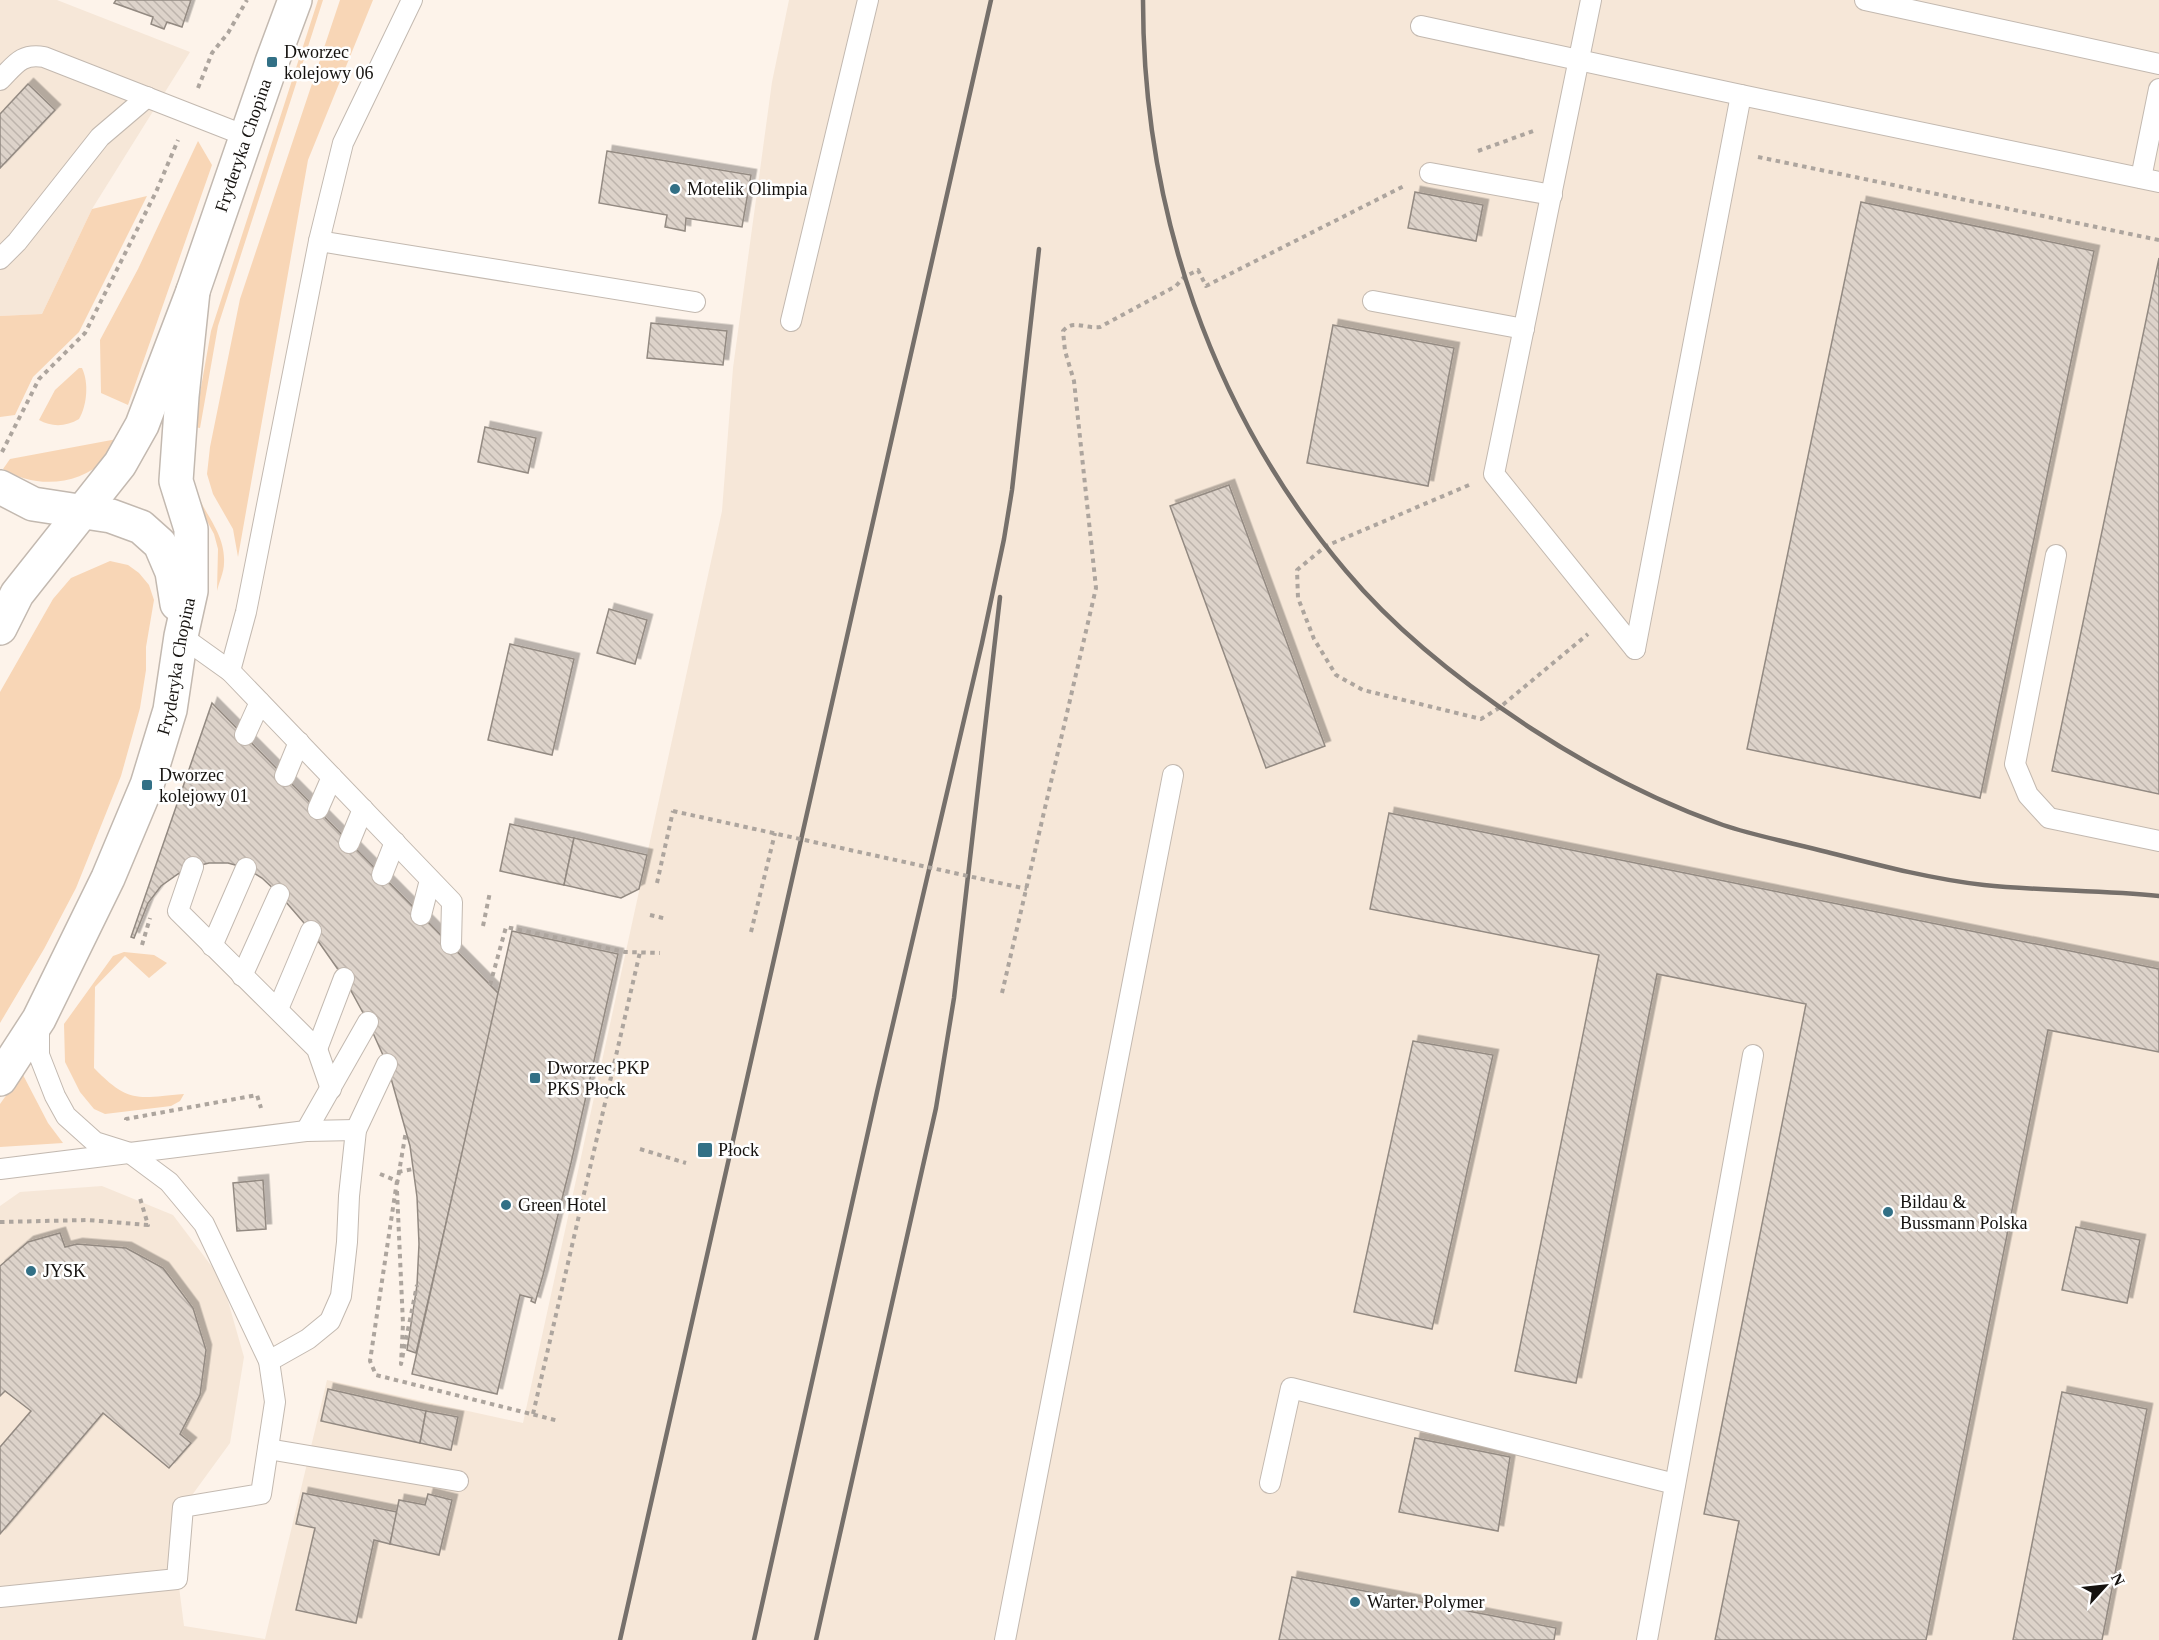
<svg xmlns="http://www.w3.org/2000/svg" width="2159" height="1640" viewBox="0 0 2159 1640" font-family="'Times New Roman',serif">
	<style>
		.built { fill: #f6e7d8 }
		.grass { fill: #f8d6b6 }
		.building { fill: url(#building-back-hatch); stroke: #938a82; stroke-width: 1.5; filter: url(#shadow) }
		.lines { fill: none; stroke-linecap: round; stroke-linejoin: round }
		.service-casing { stroke: #c3b9b0; stroke-width: 22 }
		.tertiary-casing { stroke: #c3b9b0; stroke-width: 36 }
		.path { stroke: #ada59e; stroke-width: 4; stroke-dasharray: 4.5 4.5; stroke-linecap: butt }
		.service { stroke: #fff; stroke-width: 20 }
		.tertiary { stroke: #fff; stroke-width: 33 }
		.rail { stroke: #76706b; stroke-width: 4.5 }
		.path-bridge { stroke: #ada59e; stroke-width: 4; stroke-dasharray: 4.5 4.5; stroke-linecap: butt }
		.poi-dot { fill: #327086; stroke: #fff; stroke-width: 2 }
		.labels { text-anchor: middle; dominant-baseline: central; stroke-width: 5; stroke-linejoin: round; paint-order: stroke }
		.poi-label { font-size: 18px; fill: #15120f; stroke: #fff; text-anchor: start }
		.street-label { font-size: 18px; fill: #15120f; stroke: #fff }
	</style>
	<defs>
		<pattern id="building-back-hatch" width="6" height="6" patternUnits="userSpaceOnUse" patternTransform="scale(1.5)"><rect width="6" height="6" fill="#ddd3ca"/><path d="M-1 5l2 2M0 0l6 6M5-1l2 2" fill="none" stroke="#bdb4ac"/></pattern>
		<filter id="shadow"><feDropShadow dx="5.5" dy="-5.5" stdDeviation="0" flood-color="#0004"/></filter>
	</defs>
	<rect width="100%" height="100%" fill="#fdf3ea"/>
	<g class="built">
		<polygon points="0,0 57,0 190,52 92,209 42,314 0,316"/>
		<polygon points="789,0 2159,0 2159,1640 0,1640 0,1206 20,1192 102,1186 173,1215 222,1280 244,1357 230,1443 171,1524 184,1626 265,1639 327,1380 523,1423 722,511 733,368 772,82"/>
	</g>
	<g class="grass">
		<polygon points="318,0 323,0 218,326 200,428 194,427 211,331"/>
		<polygon points="340,0 373,0 308,160 238,557 233,529 213,494 207,474 210,447 240,299"/>
		<polygon points="198,141 212,165 128,405 101,393 100,340 138,269"/>
		<polygon points="147,196 79,332 33,377 15,415 0,417 0,316 42,314 92,209"/>
		<path d="M79,368H82C89,383 87,405 79,419C66,427 51,427 39,420L55,390Z"/>
		<path d="M117,439C113,445 110,454 105,459C79,487 33,488 3,469L10,459Z"/>
		<path d="M188,459L194,461C194,467 193,474 194,480C197,509 226,529 224,563C224,572 219,582 217,591L218,549L214,534L194,497Z"/>
		<polygon points="110,561 128,565 139,573 149,585 154,600 146,647 146,670 140,708 121,776 76,888 44,949 0,1023 0,692 53,599 71,578"/>
		<path d="M124,952L154,955L167,963L149,978L125,956L95,987L94,1068C129,1104 137,1098 184,1094L180,1101L171,1106L105,1114L94,1109L80,1092L65,1062L64,1024L113,956Z"/>
		<polygon points="22,1073 48,1123 63,1143 0,1147 0,1104"/>
	</g>
	<g class="building">
		<polygon points="116,0 191,0 182,27 167,22 164,29 151,24 153,17 114,3"/>
		<polygon points="28,84 55,110 0,168 0,114"/>
		<polygon points="607,151 751,175 742,227 686,218 685,231 665,227 667,215 599,203"/>
		<polygon points="1415,192 1483,205 1476,241 1408,228"/>
		<polygon points="1861,202 2094,251 1980,798 1747,749"/>
		<polygon points="2159,258 2159,794 2052,771"/>
		<polygon points="651,323 727,331 723,365 647,358"/>
		<polygon points="1333,325 1454,348 1428,486 1307,463"/>
		<polygon points="485,427 536,438 528,473 478,462"/>
		<polygon points="1229,485 1325,746 1266,768 1170,506"/>
		<polygon points="609,609 647,620 635,664 597,653"/>
		<polygon points="510,644 574,659 552,755 488,740"/>
		<polygon points="212,703 499,994 416,1353 407,1350 417,1285 419,1244 417,1197 410,1146 387,1064 368,1022 344,978 311,931 279,894 262,878 246,868 228,863 209,863 193,867 178,874 161,886 148,903 134,938 131,937"/>
		<polygon points="1389,813 2159,969 2159,1052 2048,1030 1926,1640 1715,1640 1739,1521 1704,1514 1806,1004 1657,974 1576,1383 1515,1371 1599,955 1370,909"/>
		<polygon points="510,824 574,838 564,885 500,871"/>
		<polygon points="574,838 647,855 639,889 621,898 564,885"/>
		<polygon points="512,931 618,954 571,1163 543,1275 535,1303 531,1301 532,1298 520,1295 497,1394 412,1374"/>
		<polygon points="1413,1041 1493,1055 1432,1329 1354,1312"/>
		<polygon points="263,1180 266,1229 237,1231 233,1183"/>
		<polygon points="2076,1227 2140,1240 2127,1303 2062,1290"/>
		<polygon points="60,1233 65,1247 77,1244 126,1248 163,1268 193,1308 206,1350 200,1395 180,1434 191,1443 169,1468 103,1413 0,1534 0,1447 31,1411 5,1391 0,1396 0,1266 28,1242"/>
		<polygon points="328,1389 426,1411 420,1443 321,1421"/>
		<polygon points="2062,1392 2147,1409 2102,1640 2013,1640"/>
		<polygon points="426,1411 458,1417 451,1450 420,1443"/>
		<polygon points="1415,1438 1510,1457 1498,1531 1399,1512"/>
		<polygon points="303,1493 397,1512 390,1544 374,1540 356,1623 296,1610 315,1528 296,1524"/>
		<polygon points="428,1494 452,1500 439,1555 390,1544 399,1500 425,1505"/>
		<polygon points="1292,1577 1556,1628 1554,1640 1279,1640"/>
	</g>
	<g class="lines">
		<g class="service-casing">
			<g id="service">
				<polyline points="1591,0 1494,474 1635,649"/>
				<polyline points="1865,0 2159,64"/>
				<polyline points="1421,26 1741,95 2159,182"/>
				<path d="M0,80C15,65 21,53 44,57L246,136"/>
				<polyline points="1430,173 1552,195"/>
				<polyline points="2141,178 2159,89"/>
				<polyline points="319,241 695,302"/>
				<polyline points="0,259 17,242 100,137 147,97"/>
				<polyline points="1373,301 1524,329"/>
				<polyline points="791,321 868,0"/>
				<polyline points="2056,555 2015,764 2028,795 2049,818 2159,841"/>
				<polyline points="181,636 230,671 452,902 451,944"/>
				<polyline points="1635,649 1741,95"/>
				<polyline points="230,671 246,612 319,241 343,143 412,0"/>
				<polyline points="245,735 260,702"/>
				<polyline points="285,776 299,742"/>
				<polyline points="318,809 332,777"/>
				<polyline points="349,843 363,809"/>
				<polyline points="193,867 178,911 317,1049 331,1089"/>
				<polyline points="382,875 395,842"/>
				<polyline points="421,915 430,880"/>
				<polyline points="212,946 246,868"/>
				<polyline points="242,976 279,894"/>
				<polyline points="278,1009 311,931"/>
				<polyline points="317,1049 344,978"/>
				<polyline points="306,1131 368,1022"/>
				<polyline points="0,1169 306,1131 356,1130"/>
				<polyline points="269,1361 308,1339 330,1321 341,1296 347,1242 349,1196 356,1130 387,1064"/>
				<polyline points="268,1449 458,1481"/>
				<polyline points="1270,1483 1291,1388 1675,1484"/>
				<polyline points="0,1597 177,1579 183,1507 261,1494 275,1402 269,1361 204,1224 169,1182 130,1153 95,1142 66,1116 55,1096 39,1055 39,1025"/>
				<polyline points="1005,1640 1173,775"/>
				<polyline points="1647,1640 1753,1055"/>
			</g>
		</g>
		<g class="tertiary-casing">
			<g id="tertiary">
				<polyline points="0,487 33,504 111,516 141,527 160,544 172,572 177,604"/>
				<path id="s1" d="M0,628L17,594L120,464L142,425L193,291L272,62L295,0"/>
				<path id="s2" d="M0,1079L39,1019L108,878L147,785L170,710L181,636L191,591V529L176,481L182,396L193,291"/>
			</g>
		</g>
		<g class="path">
			<polyline points="198,88 212,53 228,33 247,0"/>
			<polyline points="1478,151 1536,130"/>
			<polyline points="1758,157 2159,240"/>
			<polyline points="2,452 39,379 85,333 156,192 178,140"/>
			<polyline points="1469,485 1326,546 1297,570 1298,598 1314,639 1336,675 1363,690 1481,719 1499,708 1588,634"/>
			<polyline points="657,883 673,811"/>
			<polyline points="650,915 667,919"/>
			<polyline points="483,926 490,892"/>
			<polyline points="751,932 775,833"/>
			<polyline points="142,945 150,918"/>
			<polyline points="490,985 506,927 625,952 660,953"/>
			<path d="M1002,993L1096,588L1074,381L1065,351L1063,331C1073,319 1084,329 1100,327L1176,286L1184,277L1198,270L1206,286L1406,185"/>
			<polyline points="126,1120 126,1119 257,1095 261,1108"/>
			<polyline points="640,1149 686,1163"/>
			<polyline points="398,1172 413,1169"/>
			<polyline points="380,1174 397,1181 370,1361 376,1375 559,1421"/>
			<polyline points="397,1184 406,1131"/>
			<polyline points="397,1191 403,1324 401,1364 417,1285"/>
			<polyline points="0,1222 87,1220 148,1225 140,1198"/>
			<polyline points="533,1414 640,952"/>
		</g>
		<use href="#service" class="service"/>
		<use href="#tertiary" class="tertiary"/>
		<g class="rail">
			<path d="M1143,0C1143,209 1211,411 1346,571C1398,633 1465,685 1532,729C1592,768 1655,801 1723,825C1756,836 1792,843 1827,852C1878,865 1931,879 1984,885C2042,891 2101,890 2159,896"/>
			<polyline points="620,1640 991,0"/>
			<polyline points="754,1640 877,1092 982,643 1004,539 1012,490 1039,249"/>
			<polyline points="816,1640 936,1108 954,998 1000,597"/>
		</g>
		<polyline class="path-bridge" points="673,811 1027,889"/>
	</g>
	<g class="poi-dot">
		<rect x="266" y="56" width="12" height="12" rx="3"/>
		<circle cx="675" cy="189" r="6"/>
		<rect x="141" y="779" width="12" height="12" rx="3"/>
		<rect x="529" y="1072" width="12" height="12" rx="3"/>
		<rect x="697" y="1142" width="16" height="16" rx="3"/>
		<circle cx="506" cy="1205" r="6"/>
		<circle cx="1888" cy="1212" r="6"/>
		<circle cx="31" cy="1271" r="6"/>
		<circle cx="1355" cy="1602" r="6"/>
	</g>
	<g class="labels">
		<g class="poi-label">
			<text x="284" y="52">Dworzec<tspan x="284" dy="21">kolejowy 06</tspan></text>
			<text x="687" y="189">Motelik Olimpia</text>
			<text x="159" y="775">Dworzec<tspan x="159" dy="21">kolejowy 01</tspan></text>
			<text x="547" y="1068">Dworzec PKP<tspan x="547" dy="21">PKS Płock</tspan></text>
			<text x="718" y="1150">Płock</text>
			<text x="1900" y="1202">Bildau &amp;<tspan x="1900" dy="21">Bussmann Polska</tspan></text>
			<text x="518" y="1205">Green Hotel</text>
			<text x="43" y="1271">JYSK</text>
			<text x="1367" y="1602">Warter. Polymer</text>
		</g>
		<g class="street-label">
			<text stroke="none"><textPath href="#s1" startOffset="546">Fryderyka Chopina</textPath></text>
			<text stroke="none"><textPath href="#s2" startOffset="452">Fryderyka Chopina</textPath></text>
		</g>
	</g>
	<g transform="translate(2105 1586) rotate(63)" stroke="#ffffff" stroke-width="4.5" paint-order="stroke">
	<path d="M0-4.5L10 22L0 15L-10 22Z" fill="#15120f"/>
	<text y="-9" font-size="16" font-weight="bold" text-anchor="middle" fill="#15120f">N</text>
	</g>
</svg>
